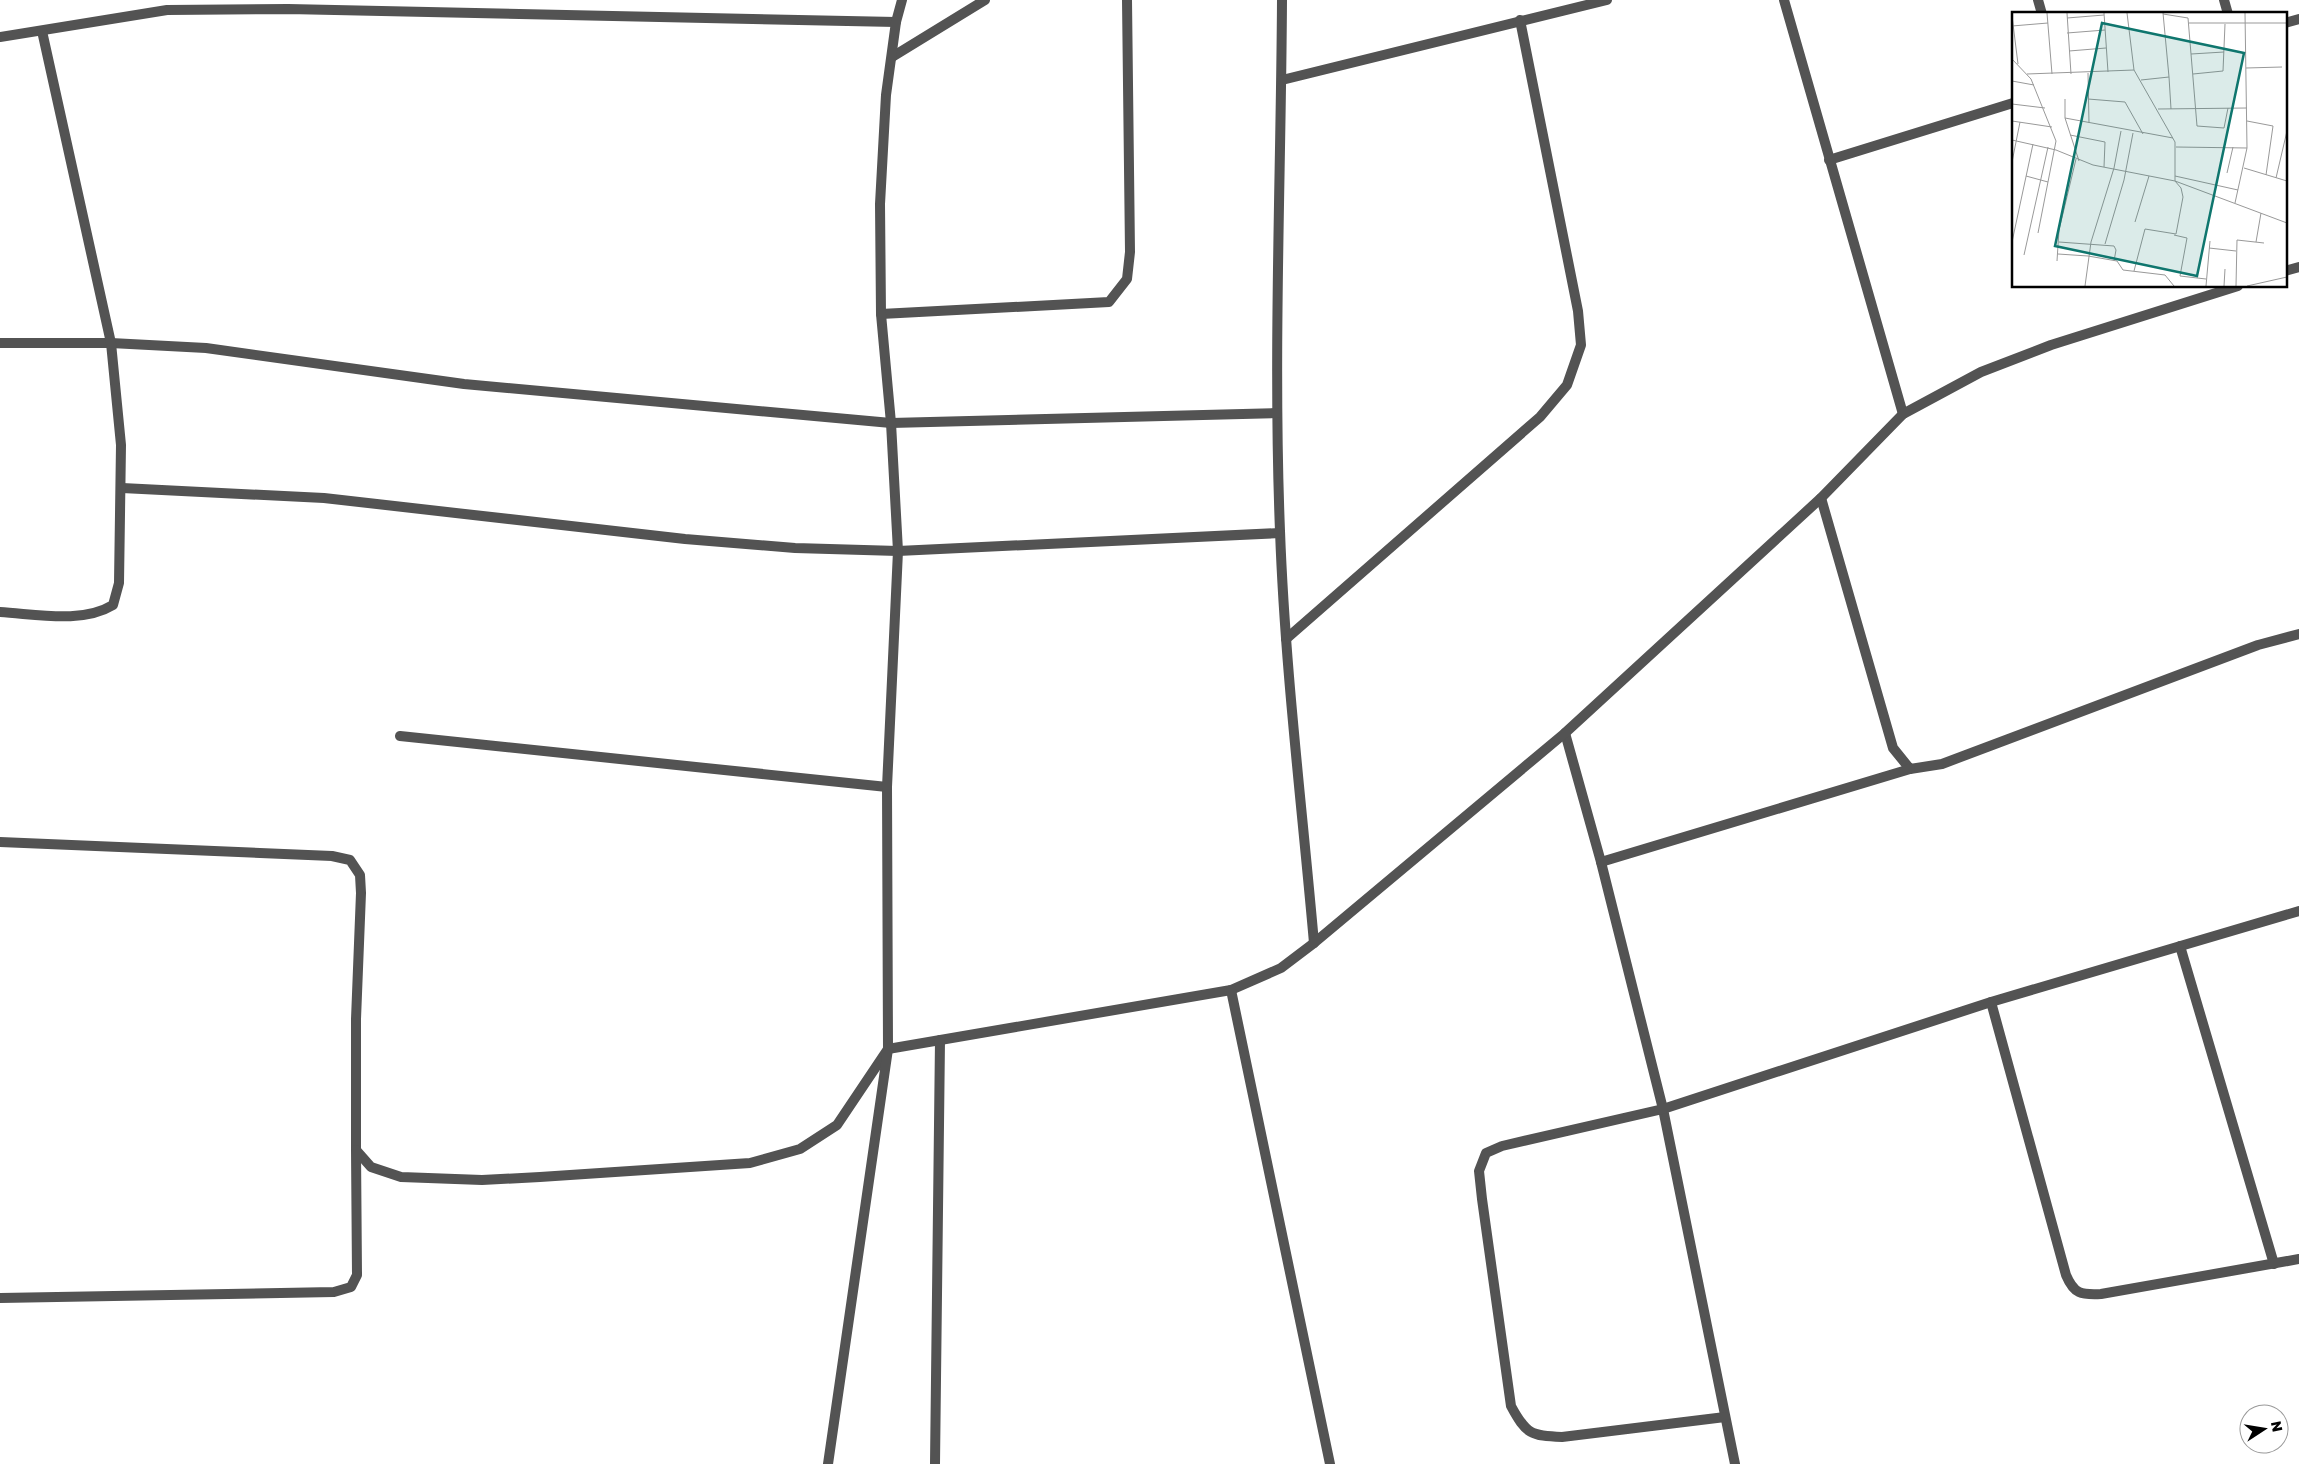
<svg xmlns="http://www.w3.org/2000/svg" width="2299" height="1464" viewBox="0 0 2299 1464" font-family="'Golos Text',sans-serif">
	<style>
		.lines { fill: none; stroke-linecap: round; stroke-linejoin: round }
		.street { stroke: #535353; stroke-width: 10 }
		.inset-road { fill: none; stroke: #999; stroke-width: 1 }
		.view { fill: #0f766e; fill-opacity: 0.15; stroke: #0f766e; stroke-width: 2.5 }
		.inset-edge { fill: none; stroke: #000; stroke-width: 2.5 }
	</style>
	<rect width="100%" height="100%" fill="#fff"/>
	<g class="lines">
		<g class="street">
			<path d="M1282,0C1281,177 1273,354 1280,531C1285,669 1302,806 1314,943"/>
			<polyline points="1784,0 1903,414"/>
			<polyline points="2038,0 2042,14"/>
			<polyline points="2224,0 2228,14"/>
			<polyline points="2285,23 2299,19"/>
			<polyline points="0,37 167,10 288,9 896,22"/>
			<polyline points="892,57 985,0"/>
			<polyline points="1282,80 1607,0"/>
			<polyline points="1829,160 2013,103"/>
			<polyline points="2285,271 2299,267"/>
			<polyline points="881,314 1109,302 1127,279 1130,252 1127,0"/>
			<polyline points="0,343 111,343 206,348 464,384 891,423 1277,413"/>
			<polyline points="122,488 324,498 685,539 795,548 898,551 1280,533"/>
			<polyline points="1821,498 1893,748 1910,769 1942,764 2258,645 2299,634"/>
			<path d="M0,612C36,614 82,624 113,605L119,583L121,445L111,343L42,31"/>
			<polyline points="1286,639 1540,417 1567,385 1581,345 1578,311 1520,20"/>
			<polyline points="1565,733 1601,862 1663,1109 1735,1464"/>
			<polyline points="400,736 887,787"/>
			<polyline points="0,842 332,856 350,860 360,875 361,893 356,1019 356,1150 371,1167 401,1177 482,1180 540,1177 750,1163 800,1149 837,1125 888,1049 1231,990 1281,968 1314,943 1565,733 1821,498 1903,414 1981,372 2051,345 2238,286"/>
			<polyline points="1601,862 1910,769"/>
			<polyline points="2180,946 2274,1264"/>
			<polyline points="1231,990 1330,1464"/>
			<path d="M1991,1002L2066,1275C2074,1294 2081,1295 2101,1294L2299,1259"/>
			<polyline points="0,1298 334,1292 351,1287 357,1275 356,1150"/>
			<path d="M1725,1417L1562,1437C1531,1436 1526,1434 1511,1406L1482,1199L1479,1171L1486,1153L1502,1146L1663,1109L1991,1002L2299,911"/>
			<polyline points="828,1464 888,1049 887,787 898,551 891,423 881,314 880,204 886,95 896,22 902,0"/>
			<polyline points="935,1464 940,1040"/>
		</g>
	</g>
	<g transform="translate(2012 12)">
		<rect width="275" height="275" fill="#fff"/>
		<path class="inset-road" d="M35,1L40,62M55,1L59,62M92,1L96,60M115,1L122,58L163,130V169L169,176L171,185L164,222L133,217L122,259M151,2L176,6L185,114L212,116L216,96M0,4L6,52M55,6L92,3M177,11H275M0,14L36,11M55,21L93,18M57,39L94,36M179,42L212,40M0,47L19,67L44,129L26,221M234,56L270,55M76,61L77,111M15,62L122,58M181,62L211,59L213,12M157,65L159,97M129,68L157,65L151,1M0,69L22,73M53,87V106L67,149M76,87L113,90L131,122M0,92L33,96M146,97L235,96M53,106L161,126M0,109L40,115M235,109L261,114L254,163M58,123L93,130L92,155M0,128L44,138L81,153L163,169L275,211M164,135L235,136M0,150L8,110M232,156L275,169M215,161L221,135M14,164L36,170M163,164L226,178M264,166L275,119M223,191L235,136L233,1M123,210L137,164M162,223L175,226L168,264L194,267M0,230L21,132M47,230L102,234L104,238L102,249M244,230L249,201M93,232L112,168L121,121M197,236L224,239M46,242L76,244L105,249L111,258L153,263L162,274M12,243L36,135M45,249L47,218L64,147M73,274L79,230L102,156L109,119M194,274L198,229M212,274L213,257M224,274L225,228L252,231M235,274L275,265"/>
		<path class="view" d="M90,11L232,41L185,264L43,234Z"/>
		<rect width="275" height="275" class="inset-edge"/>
	</g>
	<g transform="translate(2264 1429) rotate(78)"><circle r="24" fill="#ffffff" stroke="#999999"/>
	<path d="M0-4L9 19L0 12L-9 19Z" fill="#000000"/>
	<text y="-8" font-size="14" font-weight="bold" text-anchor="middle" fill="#000000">N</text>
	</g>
</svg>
